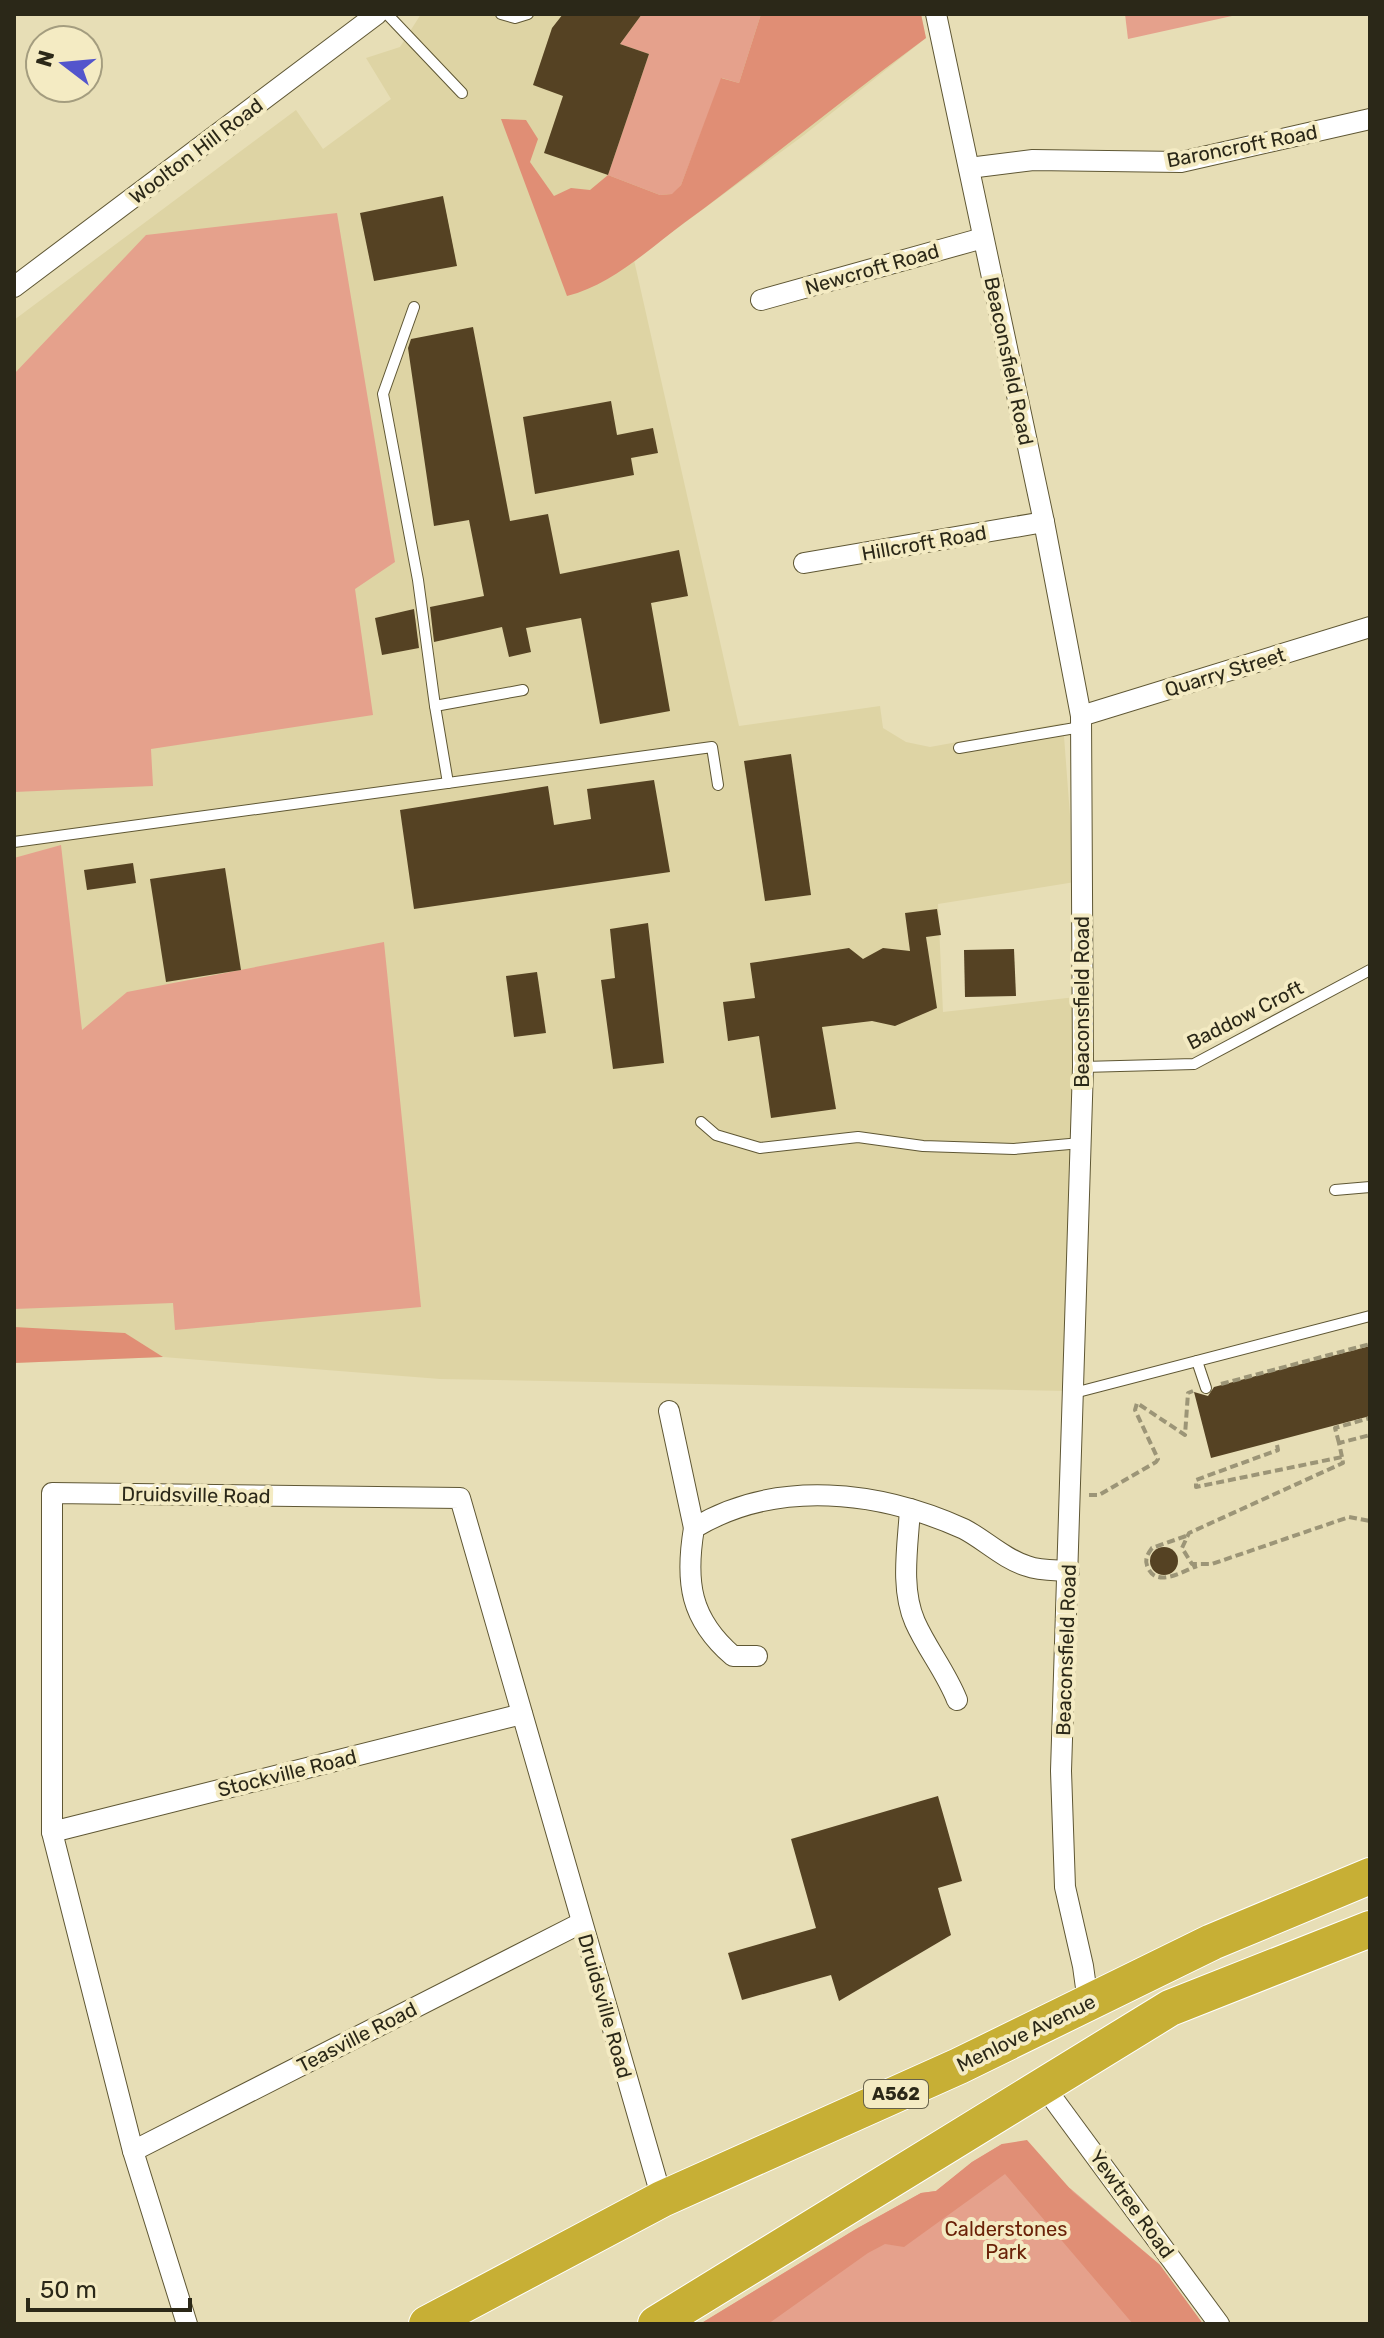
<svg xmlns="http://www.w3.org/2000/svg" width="1384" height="2338" viewBox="0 0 1384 2338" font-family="Rubik,sans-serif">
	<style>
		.built { fill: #ded4a4 }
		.green { fill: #e5a18c }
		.forest { fill: #e08e75 }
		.building { fill: #554223 }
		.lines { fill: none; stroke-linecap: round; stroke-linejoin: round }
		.lane-casing { stroke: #5f5734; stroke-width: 12 }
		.street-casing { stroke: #5f5734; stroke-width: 22 }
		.highway-casing { stroke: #fff; stroke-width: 38 }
		.path { stroke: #9c9577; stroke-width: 4; stroke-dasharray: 8 4; stroke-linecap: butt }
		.lane { stroke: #fff; stroke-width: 10 }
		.street { stroke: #fff; stroke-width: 20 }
		.highway { stroke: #c7af35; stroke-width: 36 }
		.labels { text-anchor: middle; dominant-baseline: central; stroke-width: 8; stroke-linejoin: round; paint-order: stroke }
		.shield { fill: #f4ebc3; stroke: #67624b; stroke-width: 2 }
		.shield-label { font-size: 18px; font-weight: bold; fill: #2b2818 }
		.street-label { font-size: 20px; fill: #2b2818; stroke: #f4ebc3 }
		.park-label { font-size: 20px; fill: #6a2108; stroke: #f4ebc3 }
	</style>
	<rect width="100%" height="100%" fill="#e7deb6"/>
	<polygon class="built" points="421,14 921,14 926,38 804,135 634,260 739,726 880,706 883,728 906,742 930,747 1063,723 1075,882 938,904 943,1012 1076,997 1068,1391 440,1379 163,1357 14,1363 14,320 296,110 323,149 391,99 366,58 400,47"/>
	<g class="green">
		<polygon points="642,14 761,14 739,83 722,78 681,185 673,194 660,195 608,175 649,54 620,44"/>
		<polygon points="1125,14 1241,14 1128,39"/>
		<polygon points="337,213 395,562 355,589 373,715 151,749 153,786 14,792 14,374 146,235"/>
		<polygon points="61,845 82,1030 127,992 384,942 421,1307 175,1330 173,1303 14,1309 14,858"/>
		<polygon points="1002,2144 1071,2189 1159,2264 1203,2324 700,2324 856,2229 921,2193 936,2191 972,2162"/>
	</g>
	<g class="forest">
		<path d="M761,14H921L926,38C844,98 766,163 684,223C648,250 611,285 567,296L501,119L526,120L538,139L530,162L554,196L571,188L590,190L608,175L660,195L672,194L681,185L721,78L739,83Z"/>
		<polygon points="14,1327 125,1333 163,1357 14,1363"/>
		<polygon points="1027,2140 1073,2192 1160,2265 1203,2324 1133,2324 1005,2174 904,2247 885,2244 868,2253 768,2324 700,2324 856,2229 921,2193 936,2191 972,2162 1002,2144"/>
	</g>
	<g class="building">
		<polygon points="563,14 642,14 620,44 649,54 608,175 544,153 563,96 533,85 552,28"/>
		<polygon points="443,196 457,266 374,281 360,213"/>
		<polygon points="473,327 510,521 548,514 560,574 679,550 688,596 651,603 670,711 600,724 581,618 526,628 531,652 509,657 502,627 434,642 430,607 484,596 469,520 434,526 408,348 411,339"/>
		<polygon points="611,401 617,435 653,428 658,453 631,458 634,475 535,494 523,417"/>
		<polygon points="414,609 419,648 382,655 375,618"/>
		<polygon points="791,754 811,895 765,901 744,761"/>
		<polygon points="654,780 670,872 414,909 400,810 548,786 554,825 591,819 587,789"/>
		<polygon points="133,863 136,883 87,890 84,870"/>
		<polygon points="225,868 241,970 166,982 150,879"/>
		<polygon points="937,909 941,935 926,937 937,1008 895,1026 872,1021 822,1027 836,1109 771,1118 759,1036 728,1041 723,1002 755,998 750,963 849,948 863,959 883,948 910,951 905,913"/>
		<polygon points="648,923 664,1063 613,1069 601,980 615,978 610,929"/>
		<polygon points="1014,949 1016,996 965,997 964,950"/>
		<polygon points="537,972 546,1033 514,1037 506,976"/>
		<polygon points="1370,1346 1370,1416 1211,1458 1194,1392 1208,1396 1214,1387"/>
		<circle cx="1164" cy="1561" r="14"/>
		<polygon points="938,1796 962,1881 938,1888 951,1935 839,2001 831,1975 742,2000 728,1953 816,1928 791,1839"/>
	</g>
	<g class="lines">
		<g class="lane-casing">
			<g id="lane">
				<polyline points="387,14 462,93"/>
				<polyline points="501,14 515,18 528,14"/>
				<polyline points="414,307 383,394 418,580 435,706"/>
				<polyline points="959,748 1081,727"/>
				<polyline points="448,783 435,706 523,690"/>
				<polyline points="14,842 712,747 718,785"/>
				<polyline points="1083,1067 1194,1064 1370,970"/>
				<polyline points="701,1122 716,1135 760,1148 858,1137 923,1146 1014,1149 1081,1143"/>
				<polyline points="1335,1190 1370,1187"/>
				<polyline points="1197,1361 1206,1388"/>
				<polyline points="1074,1393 1370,1316"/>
			</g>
		</g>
		<g class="street-casing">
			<g id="street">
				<polyline points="936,14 1044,522 1081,716 1083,1067 1061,1771 1065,1887 1083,1966 1088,2002"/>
				<polyline points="969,168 1033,160 1181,162 1370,119"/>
				<polyline points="14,287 377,14"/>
				<polyline points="761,300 983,238"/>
				<polyline points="804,563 1044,522"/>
				<polyline points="1081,716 1370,627"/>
				<polyline points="669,1411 694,1528"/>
				<path d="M910,1509C908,1545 900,1588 915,1622C927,1649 946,1672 957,1700"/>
				<path d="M757,1656H733C690,1619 685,1582 694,1528C777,1478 880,1491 964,1529C985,1540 1004,1559 1027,1566C1040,1571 1055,1570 1069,1571"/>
				<polyline points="52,1832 522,1714"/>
				<polyline points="1043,2085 1219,2324"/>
				<polyline points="133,2151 581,1923"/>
				<polyline points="187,2324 133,2151 52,1832 52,1493 460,1498 662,2199"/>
			</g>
		</g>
		<g class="highway-casing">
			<g id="highway">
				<polyline points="427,2324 662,2199 959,2066 1212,1942 1370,1876"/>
				<polyline points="656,2324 1170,2008 1370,1929"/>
			</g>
		</g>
		<g class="path">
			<polyline points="1221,1384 1370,1344"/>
			<polyline points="1339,1443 1335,1428 1370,1418"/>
			<polyline points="1277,1445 1278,1450 1196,1480 1196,1487 1342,1457 1343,1463 1189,1533 1182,1548 1192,1564 1212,1564 1349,1517 1370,1521"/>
			<polyline points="1342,1457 1339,1443 1370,1435"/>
			<polyline points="1089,1495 1099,1495 1156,1462 1158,1459 1135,1410 1137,1403 1185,1435 1188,1393 1193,1391"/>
			<path d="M1186,1536L1152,1548C1147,1555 1144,1560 1148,1568C1157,1588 1183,1571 1197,1566"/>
		</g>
		<use href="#lane" class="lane"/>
		<use href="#street" class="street"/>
		<use href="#highway" class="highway"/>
	</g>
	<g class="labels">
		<rect class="shield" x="864" y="2080" width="64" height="28" rx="6"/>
		<g class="shield-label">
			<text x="896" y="2094">A562</text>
		</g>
		<g class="street-label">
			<text transform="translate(1242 146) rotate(-11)">Baroncroft Road</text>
			<text transform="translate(196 151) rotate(-37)">Woolton Hill Road</text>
			<text transform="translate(872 269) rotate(-16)">Newcroft Road</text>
			<text transform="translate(1009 361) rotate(78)">Beaconsfield Road</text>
			<text transform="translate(924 543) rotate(-10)">Hillcroft Road</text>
			<text transform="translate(1225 672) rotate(-17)">Quarry Street</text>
			<text transform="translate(1082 1002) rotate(-90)">Beaconsfield Road</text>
			<text transform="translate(1245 1015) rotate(-27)">Baddow Croft</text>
			<text transform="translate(196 1495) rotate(1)">Druidsville Road</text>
			<text transform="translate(1066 1650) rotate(-88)">Beaconsfield Road</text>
			<text transform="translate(287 1773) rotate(-14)">Stockville Road</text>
			<text transform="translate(605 2006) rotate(74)">Druidsville Road</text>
			<text transform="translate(1026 2033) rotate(-26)">Menlove Avenue</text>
			<text transform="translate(357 2037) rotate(-27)">Teasville Road</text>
			<text transform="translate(1132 2204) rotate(54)">Yewtree Road</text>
		</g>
		<g class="park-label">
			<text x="1006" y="2229">Calderstones<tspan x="1006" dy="23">Park</tspan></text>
		</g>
	</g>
	<rect width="1384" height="2338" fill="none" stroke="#2b2818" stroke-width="32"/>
	<g transform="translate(64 64) rotate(286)"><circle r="38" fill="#f4ebc3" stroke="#a49d7f" stroke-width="2"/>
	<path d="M0-6L14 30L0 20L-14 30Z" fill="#5355cc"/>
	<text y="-12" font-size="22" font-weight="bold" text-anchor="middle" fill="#2b2818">N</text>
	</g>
	<path d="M28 2298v12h162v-12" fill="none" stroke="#2b2818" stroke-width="4"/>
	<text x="40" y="2298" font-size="24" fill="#2b2818" stroke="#f4ebc3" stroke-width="6" paint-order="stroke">50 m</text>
</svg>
